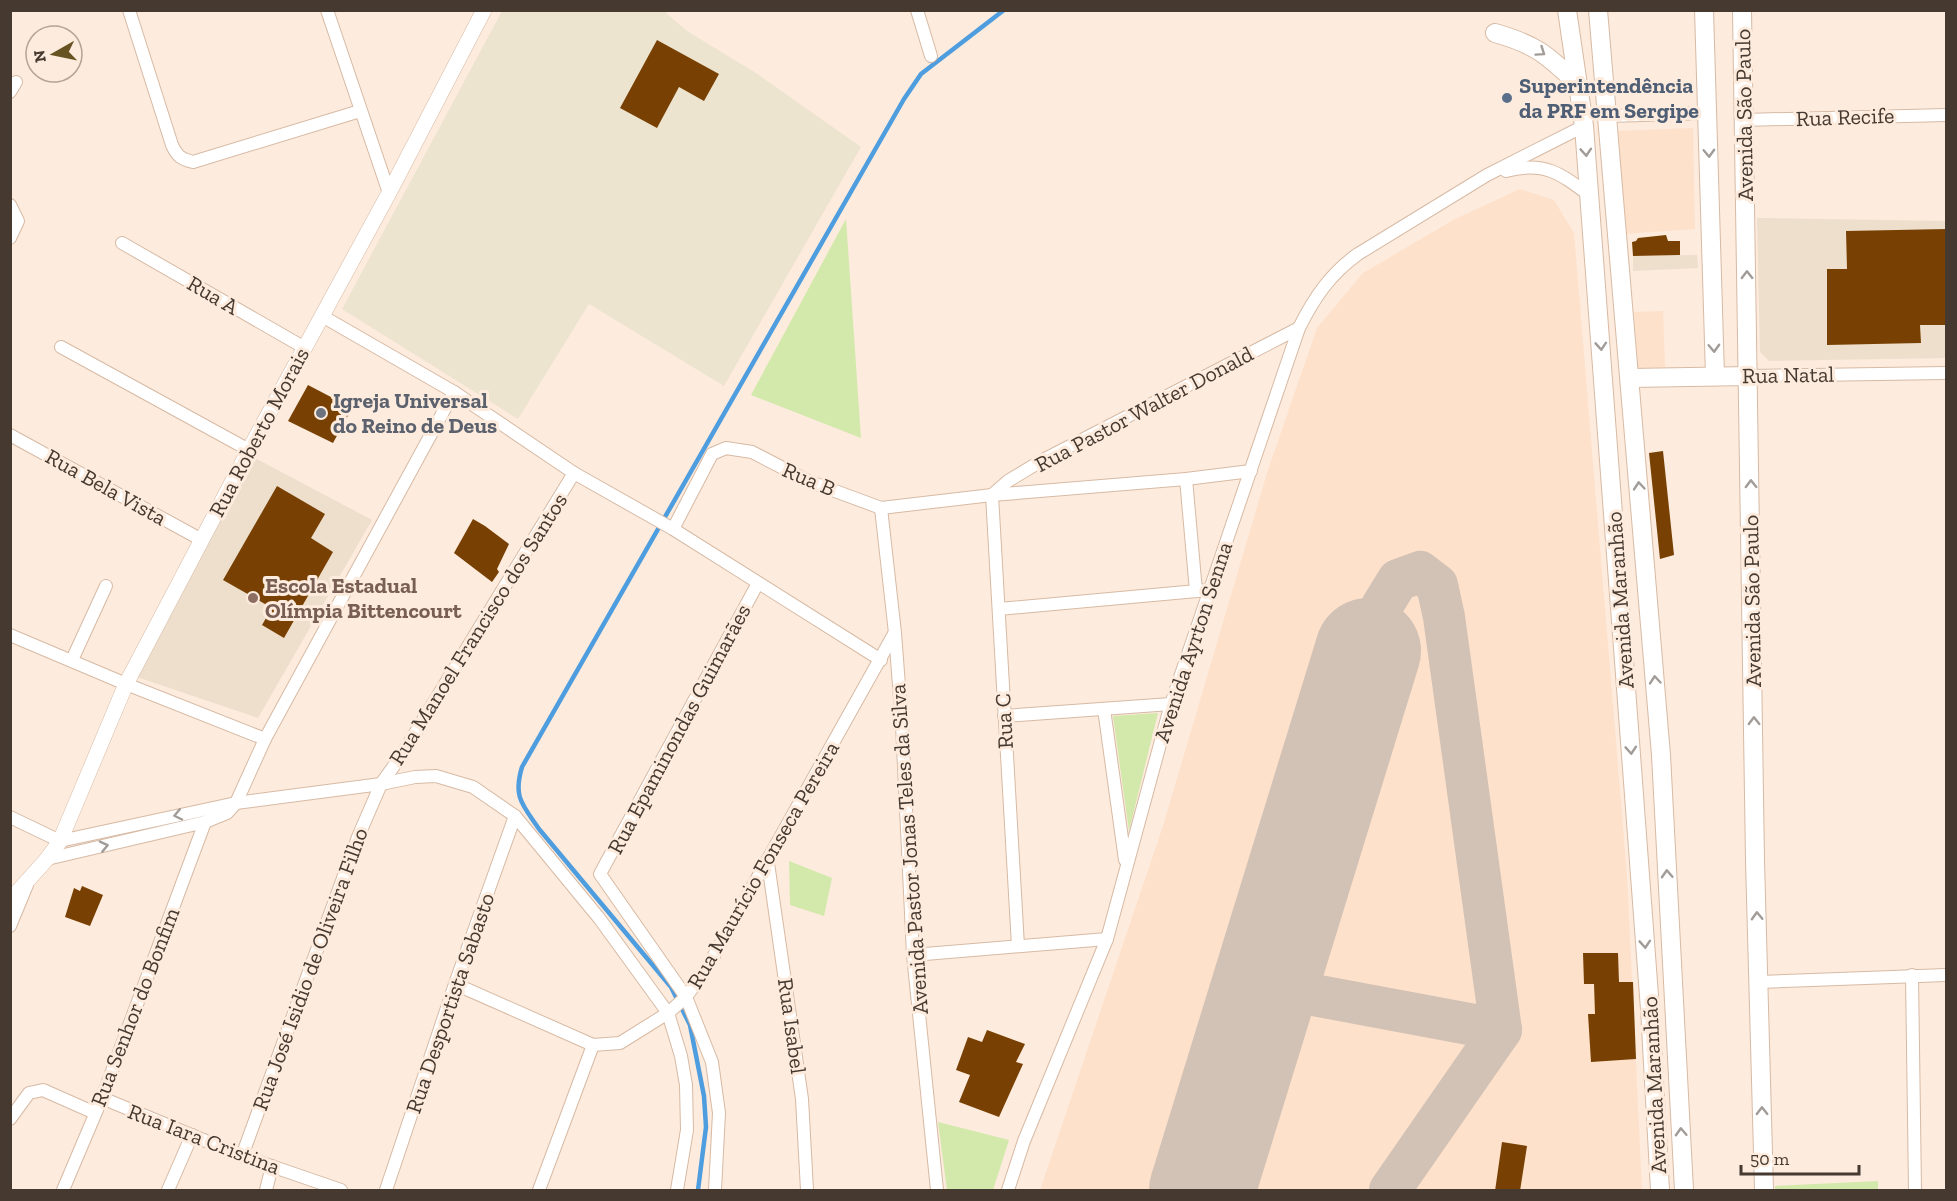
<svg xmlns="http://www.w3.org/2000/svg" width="1957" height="1201" viewBox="0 0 1957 1201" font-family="'Zilla Slab',serif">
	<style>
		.built { fill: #fee1cb }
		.industrial { fill: #ede4cf }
		.education { fill: #eddfcc }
		.green { fill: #d2e9ab }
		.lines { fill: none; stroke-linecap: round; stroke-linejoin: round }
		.stream { stroke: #4e9ddf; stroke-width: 4.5 }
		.taxiway { stroke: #d2c2b5; stroke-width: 42 }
		.runway { stroke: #d2c2b5; stroke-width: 106 }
		.building { fill: #784103 }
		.minor-casing { stroke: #d7baa4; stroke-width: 14 }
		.tertiary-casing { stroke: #d7baa4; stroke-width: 16 }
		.secondary-casing { stroke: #d7baa4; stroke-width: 20 }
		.minor { stroke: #fff; stroke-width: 12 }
		.tertiary { stroke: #fff; stroke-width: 15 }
		.secondary { stroke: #fff; stroke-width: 18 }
		.oneway { stroke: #a29c98 }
		.service-dot { fill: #5c6f8a; stroke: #fdebdd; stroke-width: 2 }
		.worship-dot { fill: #6b7280; stroke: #fdebdd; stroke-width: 2 }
		.education-dot { fill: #8d6e63; stroke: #fdebdd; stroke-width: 2 }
		.labels { text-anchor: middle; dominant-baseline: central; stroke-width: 6; stroke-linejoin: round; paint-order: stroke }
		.service-label { font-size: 22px; font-weight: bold; fill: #4e5e75; stroke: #fdebdd; text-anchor: start }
		.street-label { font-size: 22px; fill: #453930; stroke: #fdebdd }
		.worship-label { font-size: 22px; font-weight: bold; fill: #5b616d; stroke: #fdebdd; text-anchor: start }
		.education-label { font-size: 22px; font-weight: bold; fill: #785e54; stroke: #fdebdd; text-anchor: start }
	</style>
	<rect width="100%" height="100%" fill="#fdebdd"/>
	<g class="built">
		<polygon points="1693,128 1695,229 1623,234 1618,131"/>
		<polygon points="1520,189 1554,200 1574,233 1627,875 1642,1190 1040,1190 1163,826 1267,473 1317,328 1363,273 1455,219"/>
		<polygon points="1663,311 1665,367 1638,370 1634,312"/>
	</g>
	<polygon class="industrial" points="502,11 664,11 687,31 756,73 861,147 724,386 589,304 518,419 342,309"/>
	<g class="education">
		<polygon points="1757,218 1946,221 1946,358 1769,361 1760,352"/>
		<polygon points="1697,255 1698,268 1633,271 1633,256"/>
		<polygon points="253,457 372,520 258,718 137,677"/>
	</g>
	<g class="green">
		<polygon points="846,219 861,438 751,395"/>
		<polygon points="1158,713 1129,831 1113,716"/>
		<polygon points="789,861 832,878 824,916 790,905"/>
		<polygon points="938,1122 1009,1140 993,1190 947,1190"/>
		<polygon points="1878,1181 1878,1190 1775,1190 1775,1186"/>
	</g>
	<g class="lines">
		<path class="stream" d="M698,1190L706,1127L704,1096L690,1025L671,987L539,829C522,804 513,797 522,767L904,99L921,74L1004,10"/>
		<g class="taxiway">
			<polyline points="1368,651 1382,606 1398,580 1420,572 1437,585 1444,617 1501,1030 1390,1190"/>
			<polyline points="1265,986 1501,1030"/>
		</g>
		<polyline class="runway" points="1202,1190 1368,651"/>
	</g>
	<g class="building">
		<polygon points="657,40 719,74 704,101 679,87 657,128 620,108"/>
		<polygon points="1947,229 1947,325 1920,325 1921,343 1827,345 1827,269 1847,269 1846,231"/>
		<polygon points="1666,235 1668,241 1680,241 1680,255 1633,256 1632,242 1636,241 1638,238"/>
		<polygon points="308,385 352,408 333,443 288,421"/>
		<polygon points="1663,451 1674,555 1660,559 1649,453"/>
		<polygon points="277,486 325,514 311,538 333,552 284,638 262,625 272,608 223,580"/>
		<polygon points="473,519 485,526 509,544 497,569 499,572 492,582 454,553"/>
		<polygon points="82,886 103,895 90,926 65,917 74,888 80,891"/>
		<polygon points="1583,953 1618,953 1619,982 1633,982 1636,1059 1591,1062 1588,1014 1595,1014 1594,984 1584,984"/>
		<polygon points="987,1030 1025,1044 1016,1062 1023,1064 999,1117 959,1102 970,1075 956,1070 968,1037 982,1042"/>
		<polygon points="1502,1142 1527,1146 1520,1191 1495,1191"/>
	</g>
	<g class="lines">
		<g class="minor-casing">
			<g id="minor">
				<path d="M129,10L172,145C177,156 181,159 193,162L360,111"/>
				<polyline points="327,10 389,193"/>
				<polyline points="917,10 931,56"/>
				<polyline points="10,92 16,82"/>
				<polyline points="1608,116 1708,113"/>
				<polyline points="1744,120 1946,115"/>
				<path d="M1506,171C1544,161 1560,173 1589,195"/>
				<polyline points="10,205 18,221 10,238"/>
				<polyline points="122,243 305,348"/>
				<polyline points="322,316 454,392 574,473 673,529 881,660"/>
				<polyline points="61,347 249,450"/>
				<polyline points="1749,376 1946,373"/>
				<polyline points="10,435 202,540"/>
				<polyline points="1186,479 1196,591"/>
				<polyline points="992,495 1018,946"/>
				<polyline points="992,495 1008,481 1041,461 1299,328"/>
				<polyline points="881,508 895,633 902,725 913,955 937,1190"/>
				<polyline points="673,529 712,454 726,448 752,452 808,481 881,508 992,495 1186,479 1251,471"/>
				<polyline points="999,609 1208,590"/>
				<polyline points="10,635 126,684 265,739"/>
				<polyline points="72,660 106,586"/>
				<polyline points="1104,709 1125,860"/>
				<polyline points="1004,716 1171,704"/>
				<polyline points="10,817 60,841 236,803 381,784 415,777 436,776 473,787 515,816 599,918 668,1013 681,1056 686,1085 687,1130 677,1190"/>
				<polyline points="47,859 205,822 227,813 236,803 265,739 454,392"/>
				<polyline points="768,863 802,1099 807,1190"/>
				<polyline points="10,926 27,885"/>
				<polyline points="913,955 1107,939"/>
				<polyline points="1912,975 1915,1190"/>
				<polyline points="1759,982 1946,975"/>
				<polyline points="455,984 593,1045 620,1043 668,1013 686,997 707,968 894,634"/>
				<polyline points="102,1098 242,1156 341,1190"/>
				<polyline points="10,1119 29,1093 43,1090 95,1113"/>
				<polyline points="242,1156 358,837 381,784 403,753 574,473"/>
				<polyline points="63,1190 102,1098 205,822"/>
				<polyline points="168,1190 192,1135"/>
				<polyline points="266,1190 272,1166"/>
				<polyline points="386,1190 455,984 515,816"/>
				<polyline points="539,1190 593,1045"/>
				<polyline points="715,1190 719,1113 712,1062 686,997 600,874 758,583"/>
				<path d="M1008,1190L1024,1141L1107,939L1171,704L1299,328C1314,298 1330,274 1358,254L1487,175L1584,126"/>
			</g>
		</g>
		<g class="tertiary-casing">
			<polyline id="tertiary" points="10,900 47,859 60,841 126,684 249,450 389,193 484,10"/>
		</g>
		<g class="secondary-casing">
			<g id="secondary">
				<polyline points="1567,10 1584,126 1650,1009 1660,1190"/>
				<polyline points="1598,10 1661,755 1684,1190"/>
				<polyline points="1704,10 1715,376"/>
				<polyline points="1742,10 1755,861 1764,1190"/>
				<path d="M1495,33C1537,45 1547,55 1578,84"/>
				<polyline points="1630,378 1749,376"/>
			</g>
		</g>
		<use href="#minor" class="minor"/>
		<use href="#tertiary" class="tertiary"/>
		<use href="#secondary" class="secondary"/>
	</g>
	<defs><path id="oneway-chevron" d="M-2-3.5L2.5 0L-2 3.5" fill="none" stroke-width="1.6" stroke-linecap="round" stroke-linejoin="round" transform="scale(1.5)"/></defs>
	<g class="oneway">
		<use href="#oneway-chevron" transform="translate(1541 52) rotate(34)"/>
		<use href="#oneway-chevron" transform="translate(1586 152) rotate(86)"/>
		<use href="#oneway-chevron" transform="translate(1709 153) rotate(88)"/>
		<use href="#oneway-chevron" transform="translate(1747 275) rotate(-91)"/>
		<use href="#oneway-chevron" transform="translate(1601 346) rotate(86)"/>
		<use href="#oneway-chevron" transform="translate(1714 348) rotate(88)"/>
		<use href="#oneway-chevron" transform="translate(1751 484) rotate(-91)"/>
		<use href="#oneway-chevron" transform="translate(1639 486) rotate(-95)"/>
		<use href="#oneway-chevron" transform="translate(1655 680) rotate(-95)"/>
		<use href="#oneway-chevron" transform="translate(1754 721) rotate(-91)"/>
		<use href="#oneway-chevron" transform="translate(1631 750) rotate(86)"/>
		<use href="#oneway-chevron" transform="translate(178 815) rotate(168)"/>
		<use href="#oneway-chevron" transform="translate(104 846) rotate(-13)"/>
		<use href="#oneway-chevron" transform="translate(1667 874) rotate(-93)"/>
		<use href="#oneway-chevron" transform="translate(1757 916) rotate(-92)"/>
		<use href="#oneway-chevron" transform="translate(1645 944) rotate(86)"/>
		<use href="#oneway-chevron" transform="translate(1762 1111) rotate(-91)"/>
		<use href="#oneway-chevron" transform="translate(1681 1132) rotate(-93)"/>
	</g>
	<circle class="service-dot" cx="1507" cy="98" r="6"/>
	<circle class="worship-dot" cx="321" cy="413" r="6"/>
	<circle class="education-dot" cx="253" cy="598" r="6"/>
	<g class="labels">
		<g class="service-label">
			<text x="1519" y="85">Superintendência<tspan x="1519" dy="25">da PRF em Sergipe</tspan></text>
		</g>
		<g class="street-label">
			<text transform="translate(1744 115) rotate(-91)">Avenida São Paulo</text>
			<text transform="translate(1845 117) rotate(-2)">Rua Recife</text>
			<text transform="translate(213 295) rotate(30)">Rua A</text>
			<text transform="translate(1788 375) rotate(-1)">Rua Natal</text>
			<text transform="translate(1144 409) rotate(-28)">Rua Pastor Walter Donald</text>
			<text transform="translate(259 432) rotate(-62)">Rua Roberto Morais</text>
			<text transform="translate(809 479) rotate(23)">Rua B</text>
			<text transform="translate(106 487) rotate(29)">Rua Bela Vista</text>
			<text transform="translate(1620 600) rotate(-94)">Avenida Maranhão</text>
			<text transform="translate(1752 601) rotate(-91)">Avenida São Paulo</text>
			<text transform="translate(478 629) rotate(-58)">Rua Manoel Francisco dos Santos</text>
			<text transform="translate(1193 642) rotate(-72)">Avenida Ayrton Senna</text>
			<text transform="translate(1004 721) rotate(-93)">Rua C</text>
			<text transform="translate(679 729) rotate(-62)">Rua Epaminondas Guimarães</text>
			<text transform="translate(909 849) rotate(-94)">Avenida Pastor Jonas Teles da Silva</text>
			<text transform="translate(763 865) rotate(-60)">Rua Maurício Fonseca Pereira</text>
			<text transform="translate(310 969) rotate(-70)">Rua José Isidio de Oliveira Filho</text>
			<text transform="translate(450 1003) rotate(-71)">Rua Desportista Sabasto</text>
			<text transform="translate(135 1007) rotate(-69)">Rua Senhor do Bonfim</text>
			<text transform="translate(792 1026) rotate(82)">Rua Isabel</text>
			<text transform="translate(1654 1085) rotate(-93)">Avenida Maranhão</text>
			<text transform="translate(204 1139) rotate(21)">Rua Iara Cristina</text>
		</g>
		<g class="worship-label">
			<text x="333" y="400">Igreja Universal<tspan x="333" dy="25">do Reino de Deus</tspan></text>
		</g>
		<g class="education-label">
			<text x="265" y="585">Escola Estadual<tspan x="265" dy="25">Olímpia Bittencourt</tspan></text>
		</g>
	</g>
	<rect width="1957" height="1201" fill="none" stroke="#453930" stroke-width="24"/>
	<g transform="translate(54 54) rotate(261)"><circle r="28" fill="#fdebdd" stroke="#b3a498" stroke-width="1.5"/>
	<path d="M0-4.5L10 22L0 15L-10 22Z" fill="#665321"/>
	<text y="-9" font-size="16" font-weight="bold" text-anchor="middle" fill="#453930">N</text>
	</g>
	<path d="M1741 1165v9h118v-9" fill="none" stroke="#453930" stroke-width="3"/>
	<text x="1750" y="1165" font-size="18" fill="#453930" stroke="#fdebdd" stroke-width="4.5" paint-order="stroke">50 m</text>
</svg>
